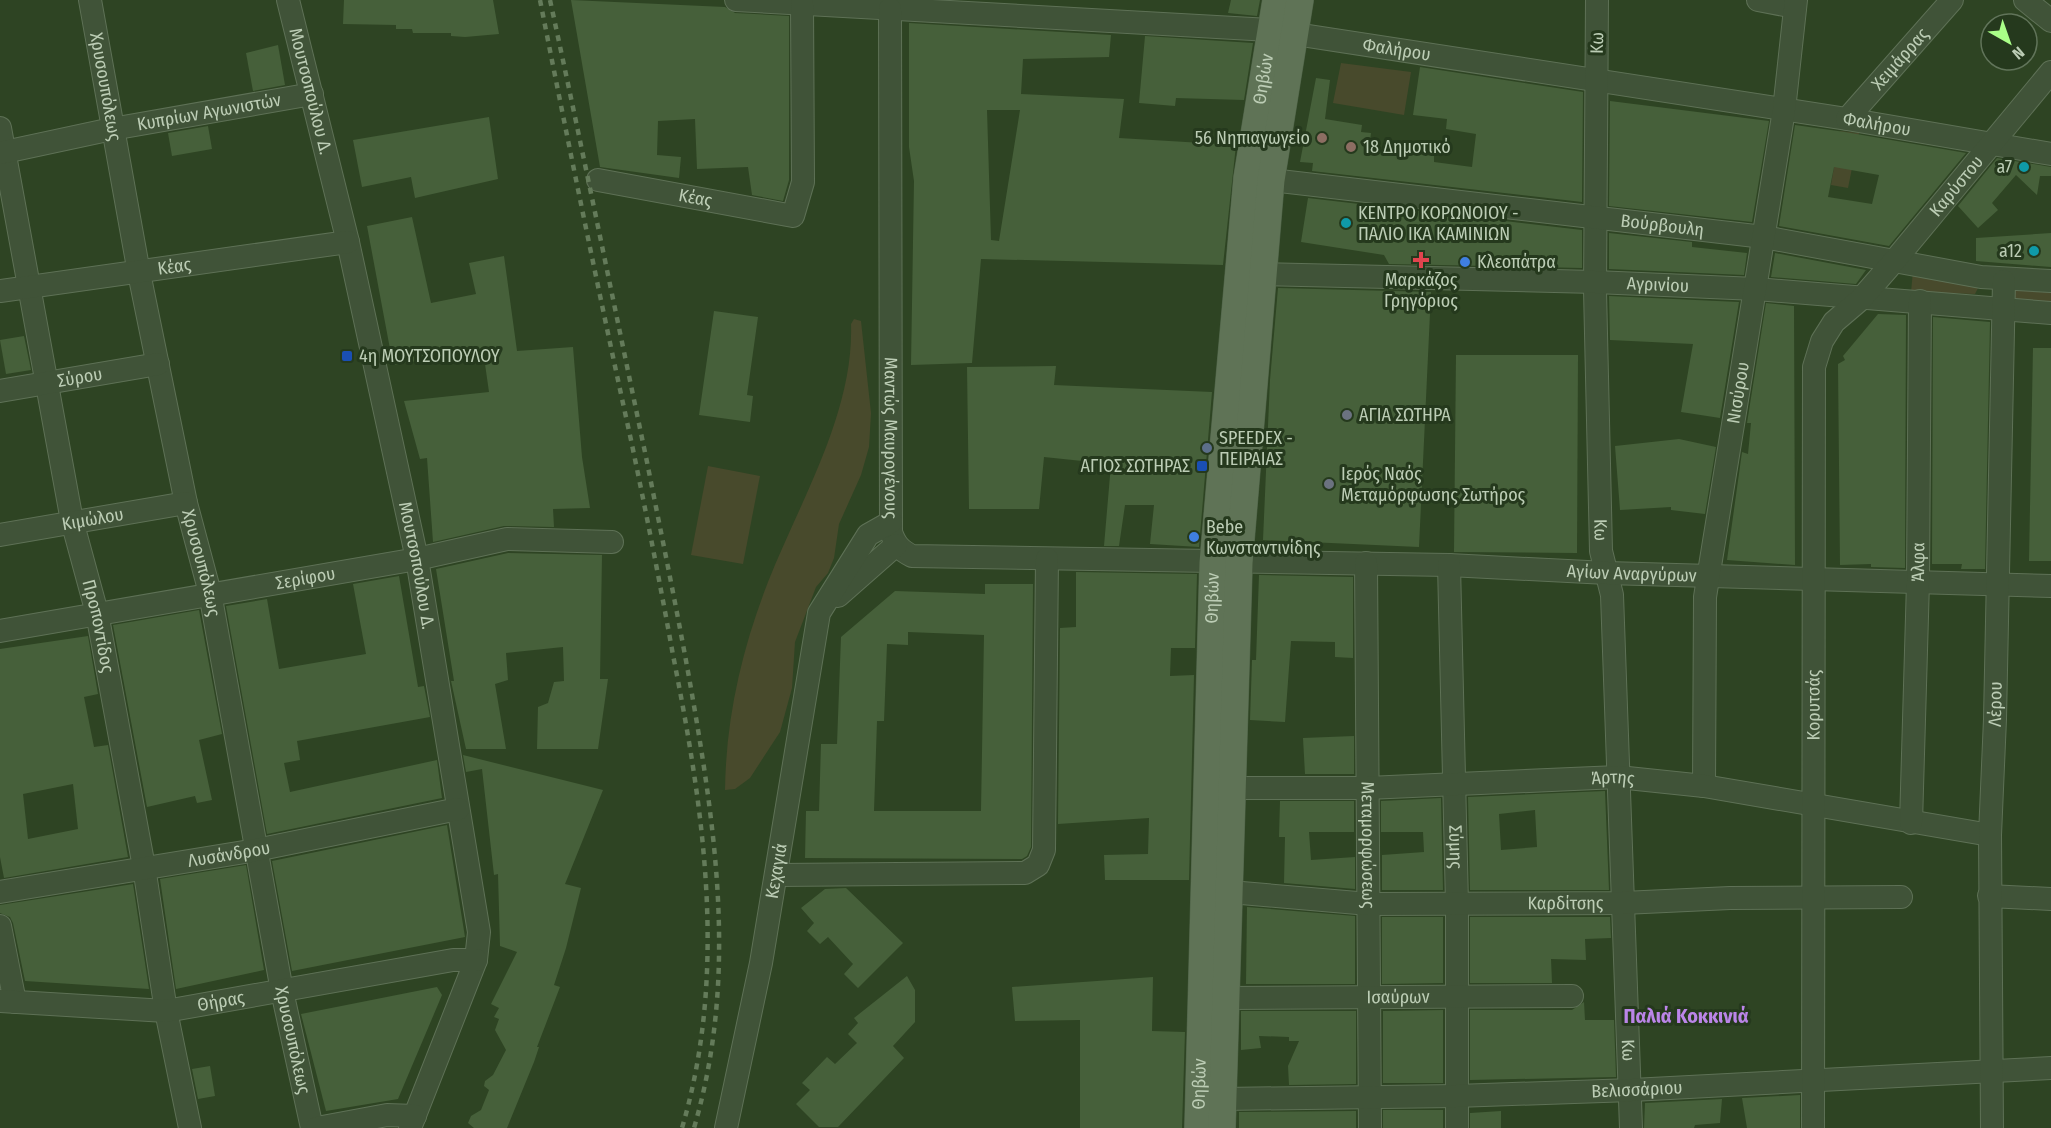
<svg xmlns="http://www.w3.org/2000/svg" width="2051" height="1128" viewBox="0 0 2051 1128" font-family="'Fira Sans Condensed',sans-serif">
	<style>
		.green { fill: #484a2c }
		.building { fill: #46603a; fill-rule: evenodd }
		.lines { fill: none; stroke-linecap: round; stroke-linejoin: round }
		.minor-casing { stroke: #5e7156; stroke-width: 24 }
		.major-casing { stroke: #4c6045; stroke-width: 28 }
		.minor { stroke: #405338; stroke-width: 22 }
		.major { stroke: #5f7356; stroke-width: 27 }
		.rail { stroke: #647b5a; stroke-width: 4.5; stroke-dasharray: 6 6; stroke-linecap: butt }
		.education-dot { fill: #8d6e63; stroke: #25391d; stroke-width: 2 }
		.culture-dot { fill: #0f9aa8; stroke: #25391d; stroke-width: 2 }
		.health-dot { fill: #e0444e; stroke: #25391d; stroke-width: 2 }
		.shop-dot { fill: #3f7fe0; stroke: #25391d; stroke-width: 2 }
		.transit-dot { fill: #1a4fb4; stroke: #25391d; stroke-width: 2 }
		.worship-dot { fill: #6b7280; stroke: #25391d; stroke-width: 2 }
		.service-dot { fill: #5c6f8a; stroke: #25391d; stroke-width: 2 }
		.labels { text-anchor: middle; dominant-baseline: central; stroke-width: 6; stroke-linejoin: round; paint-order: stroke }
		.street-label { font-size: 18px; fill: #bccdb5; stroke: #25391d }
		.poi-label { font-size: 18px; fill: #bccdb5; stroke: #25391d; text-anchor: start }
		.neighbourhood-label { font-size: 20px; font-weight: bold; fill: #bb85e8; stroke: #25391d }
	</style>
	<rect width="100%" height="100%" fill="#2e4423"/>
	<g class="green">
		<polygon points="1341,63 1411,72 1404,115 1333,103"/>
		<polygon points="1840,131 1859,133 1848,188 1831,185"/>
		<polygon points="1913,271 1978,283 1978,288 1975,294 1911,292"/>
		<polygon points="2014,289 2051,289 2051,305 2015,301"/>
		<path d="M854,319L861,321L871,413L869,447L861,475L839,524L834,558L828,573L816,587L795,642L792,688L780,732L750,778L735,789L725,790C726,717 742,649 768,582C800,501 854,413 851,324Z"/>
		<polygon points="708,466 760,476 743,564 691,555"/>
	</g>
	<g class="building">
		<polygon points="344,0 493,0 499,34 465,37 451,36 451,33 413,33 412,29 396,29 396,25 343,24"/>
		<polygon points="571,0 725,7 735,13 789,16 789,180 783,201 752,195 748,167 697,169 695,119 658,121 657,155 681,157 679,178 600,167"/>
		<polygon points="1231,0 1260,0 1257,16 1228,13"/>
		<path d="M909,23L1111,35L1109,57L1023,59L1021,94L1124,99L1119,138L1236,145L1223,265L981,259L972,363L911,365L914,181L909,147ZM987,110H1020L999,241L991,240Z"/>
		<polygon points="1145,36 1253,43 1244,100 1176,98 1175,106 1139,103"/>
		<polygon points="278,45 285,85 253,91 246,53"/>
		<polygon points="1420,67 1583,92 1582,202 1312,171 1313,163 1300,162 1316,78 1330,80 1325,119 1362,125 1361,132 1371,133 1369,149 1434,156 1434,162 1472,167 1476,134 1446,129 1447,119 1413,115"/>
		<polygon points="1610,101 1769,121 1752,222 1609,206"/>
		<polygon points="489,117 498,179 415,198 411,177 362,187 353,140"/>
		<path d="M1795,125L1845,132L1966,153L1889,246L1779,226ZM1834,167L1879,175L1872,204L1828,197Z"/>
		<polygon points="208,126 212,149 172,156 168,133"/>
		<polygon points="1997,158 2051,167 2051,176 2040,176 2037,195 2016,175 1992,203 1998,210 1978,228 1958,206"/>
		<polygon points="1308,198 1582,230 1582,268 1389,264 1384,255 1301,242"/>
		<polygon points="412,217 431,303 476,294 469,263 504,256 517,351 573,347 582,457 590,508 553,509 554,527 504,526 433,542 427,458 420,459 404,401 489,392 483,350 393,365 367,226"/>
		<polygon points="1609,233 1692,242 1692,247 1747,253 1744,275 1609,269"/>
		<polygon points="2051,233 2051,267 1976,261 1976,238"/>
		<polygon points="1775,253 1866,270 1856,284 1771,277"/>
		<polygon points="1278,288 1431,292 1419,547 1263,540 1270,380"/>
		<polygon points="1609,296 1739,302 1720,418 1681,412 1693,344 1610,340"/>
		<polygon points="1766,303 1794,306 1795,565 1727,560 1742,452 1748,454 1751,423 1747,423"/>
		<polygon points="714,311 758,317 747,395 753,396 750,422 699,415"/>
		<polygon points="1878,314 1906,315 1905,568 1871,567 1871,564 1840,565 1838,364 1845,360 1843,356"/>
		<polygon points="1933,317 1990,322 1985,569 1961,569 1962,564 1932,564"/>
		<polygon points="24,336 31,370 6,374 0,340"/>
		<polygon points="2033,348 2051,348 2051,561 2029,561"/>
		<polygon points="1456,355 1578,355 1577,553 1454,552"/>
		<polygon points="1056,366 1054,385 1212,392 1199,547 1150,544 1154,505 1125,505 1119,546 1104,546 1111,464 1044,457 1039,509 969,509 967,367"/>
		<polygon points="1679,439 1716,447 1705,514 1671,510 1671,507 1620,510 1615,446"/>
		<polygon points="508,553 602,555 600,679 608,679 598,749 537,749 538,707 548,703 554,682 564,681 563,647 506,653 508,680 495,684 506,749 466,749 451,681 454,681 436,569"/>
		<polygon points="1076,572 1197,574 1195,648 1171,648 1170,676 1194,675 1189,880 1105,880 1104,855 1148,854 1149,818 1058,824 1060,628 1076,627"/>
		<polygon points="1259,575 1353,577 1353,658 1335,657 1335,642 1291,641 1285,722 1250,720 1252,660 1256,660"/>
		<polygon points="399,576 418,687 424,686 430,717 297,741 300,760 284,763 290,792 437,760 442,798 267,834 226,606 267,599 279,669 366,654 353,584"/>
		<path d="M985,584H1033L1031,847L1027,856L1022,859L805,858L806,811H819L821,744H837L841,637L895,591L985,594ZM908,632L984,635L981,811H874L877,721H884L887,644L908,645Z"/>
		<polygon points="199,610 222,734 199,740 212,800 197,803 195,796 147,807 113,625"/>
		<path d="M88,636L98,694L84,697L94,747L108,745L128,857L4,878L0,857V649ZM73,784L78,829L28,839L23,794Z"/>
		<polygon points="1354,736 1354,774 1305,774 1303,738"/>
		<polygon points="463,755 603,790 565,884 581,888 566,948 554,985 560,987 537,1047 539,1047 534,1062 507,1128 474,1128 468,1123 471,1116 481,1110 489,1090 484,1086 485,1081 493,1075 506,1050 495,1030 499,1019 494,1017 499,1008 491,1004 517,952 500,946 498,874 494,875 482,769 466,772"/>
		<path d="M1605,791L1609,890H1470L1468,797ZM1535,810L1537,847L1501,850L1499,814Z"/>
		<polygon points="1441,798 1443,890 1382,890 1382,855 1424,852 1423,832 1381,832 1381,801"/>
		<polygon points="1280,801 1354,801 1354,832 1309,832 1311,860 1355,857 1355,889 1284,883 1285,837 1279,837"/>
		<polygon points="447,825 465,937 292,971 272,861"/>
		<polygon points="246,865 264,970 176,989 160,879"/>
		<polygon points="133,884 149,989 25,981 13,923 10,917 0,913 0,905"/>
		<polygon points="846,888 903,943 858,988 844,974 853,964 828,937 820,944 807,931 814,923 801,908 825,889"/>
		<polygon points="1247,907 1355,916 1355,984 1246,984"/>
		<polygon points="1382,917 1443,917 1443,983 1382,984"/>
		<polygon points="1470,917 1610,917 1611,938 1585,939 1586,960 1551,959 1552,983 1470,983"/>
		<polygon points="907,976 915,990 915,1022 893,1046 904,1058 838,1127 819,1127 796,1104 810,1090 802,1083 827,1057 835,1064 857,1043 848,1034 858,1023 854,1018"/>
		<polygon points="1153,977 1152,1031 1185,1032 1182,1128 1080,1128 1080,1020 1015,1021 1012,987"/>
		<polygon points="437,987 442,995 398,1099 326,1111 301,1014"/>
		<polygon points="1584,1002 1585,1020 1614,1020 1616,1077 1470,1080 1470,1010 1572,1010"/>
		<polygon points="1443,1010 1443,1083 1383,1083 1383,1011"/>
		<polygon points="1241,1011 1356,1011 1356,1084 1289,1085 1288,1066 1299,1041 1289,1041 1289,1037 1259,1036 1261,1048 1241,1050"/>
		<polygon points="210,1066 215,1096 198,1099 192,1069"/>
		<polygon points="1800,1095 1800,1128 1747,1128 1742,1098"/>
		<polygon points="1722,1099 1720,1123 1695,1125 1694,1128 1644,1128 1645,1103"/>
		<rect x="1383" y="1110" width="60" height="18"/>
		<polygon points="1356,1111 1356,1128 1239,1128 1239,1112"/>
		<polygon points="1501,1111 1501,1128 1470,1128 1470,1113"/>
	</g>
	<g class="lines">
		<g class="minor-casing">
			<g id="minor">
				<path id="s1" d="M90,0L139,273L186,503L210,593L282,991L312,1128"/>
				<path id="s2" d="M288,0L348,242L417,559L479,932L476,960L410,1128"/>
				<path id="s3" d="M736,0L1270,30L1847,119L2051,154"/>
				<path id="s4" d="M1597,0L1595,290L1601,551L1612,595L1631,1128"/>
				<polyline points="1758,0 1795,7"/>
				<polyline points="2025,0 2051,21"/>
				<path id="s5" d="M890,9L891,532C895,544 900,550 912,556L1449,565L1607,573L2051,586"/>
				<path id="s6" d="M1847,119L1952,0"/>
				<path id="s7" d="M0,128L72,521L97,613L144,867L166,1011L190,1128"/>
				<path id="s8" d="M0,153L112,129L312,94"/>
				<path id="s9" d="M598,180L793,216L803,182L802,4"/>
				<path id="s10" d="M1271,180L1764,237L1981,277L2051,281"/>
				<path id="s11" d="M1262,274L1595,282L1756,289L2051,313"/>
				<path id="s12" d="M0,291L348,242"/>
				<path id="s13" d="M0,391L158,364"/>
				<path id="s14" d="M0,535L186,503"/>
				<path id="s15" d="M1366,563L1370,1128"/>
				<path id="s16" d="M1449,565L1457,904V1128"/>
				<polyline points="838,596 896,545"/>
				<path id="s17" d="M0,631L417,559L507,539L612,542"/>
				<path id="s18" d="M1704,786L1705,597L1784,110L1796,0"/>
				<path id="s19" d="M1232,788H1367L1618,777L1704,786L1990,835"/>
				<path id="s20" d="M1911,823L1918,582L1920,301"/>
				<polyline points="777,875 1025,873 1038,865 1044,850 1047,559"/>
				<path id="s21" d="M0,892L256,850L458,809"/>
				<path id="s22" d="M1230,892L1369,904L1623,903L1730,898L1901,897"/>
				<polyline points="1989,896 2051,899"/>
				<polyline points="0,926 15,1002"/>
				<path id="s23" d="M1226,998L1572,996"/>
				<path id="s24" d="M0,1001L166,1011L453,960H476"/>
				<path id="s25" d="M1223,1099L1456,1096L1632,1090L2051,1068"/>
				<polyline points="317,1128 387,1115 415,1116"/>
				<path id="s26" d="M726,1128L761,963L819,613L868,535L891,522"/>
				<path id="s27" d="M1813,1128L1814,367L1822,341L1834,322L1861,299L1895,260L2051,72"/>
				<path id="s28" d="M1992,1128L1990,835L1995,719L2004,281"/>
			</g>
		</g>
		<g class="major-casing">
			<g id="major">
				<path id="s29" d="M1198,1128L1213,563L1247,178L1276,0"/>
				<polyline points="1222,1128 1239,563 1271,180 1300,0"/>
			</g>
		</g>
		<use href="#minor" class="minor"/>
		<use href="#major" class="major"/>
		<g class="rail">
			<path d="M540,0C569,147 599,294 631,440C646,512 660,583 673,655C704,812 728,972 682,1128"/>
			<path d="M550,0C583,152 614,305 646,457C662,538 679,619 693,700C718,845 736,985 694,1128"/>
		</g>
	</g>
	<g class="education-dot">
		<circle cx="1322" cy="138" r="6"/>
		<circle cx="1351" cy="147" r="6"/>
	</g>
	<g class="culture-dot">
		<circle cx="2024" cy="167" r="6"/>
		<circle cx="1346" cy="223" r="6"/>
		<circle cx="2034" cy="251" r="6"/>
	</g>
	<path class="health-dot" d="M1418 251h6v6h6v6h-6v6h-6v-6h-6v-6h6z"/>
	<g class="shop-dot">
		<circle cx="1465" cy="262" r="6"/>
		<circle cx="1194" cy="537" r="6"/>
	</g>
	<g class="transit-dot">
		<rect x="341" y="350" width="12" height="12" rx="3"/>
		<rect x="1196" y="460" width="12" height="12" rx="3"/>
	</g>
	<g class="worship-dot">
		<circle cx="1347" cy="415" r="6"/>
		<circle cx="1329" cy="484" r="6"/>
	</g>
	<circle class="service-dot" cx="1207" cy="448" r="6"/>
	<g class="labels">
		<g class="street-label">
			<text transform="translate(1597 43) rotate(-89)">Κω</text>
			<text stroke="none"><textPath href="#s3" startOffset="663">Φαλήρου</textPath></text>
			<text stroke="none"><textPath href="#s6" startOffset="80">Χειμάρρας</textPath></text>
			<text stroke="none"><textPath href="#s29" startOffset="1052">Θηβών</textPath></text>
			<text stroke="none"><textPath href="#s1" startOffset="88">Χρυσουπόλεως</textPath></text>
			<text stroke="none"><textPath href="#s2" startOffset="94">Μουτσοπούλου Δ.</textPath></text>
			<text stroke="none"><textPath href="#s8" startOffset="213">Κυπρίων Αγωνιστών</textPath></text>
			<text stroke="none"><textPath href="#s3" startOffset="1149">Φαλήρου</textPath></text>
			<text stroke="none"><textPath href="#s27" startOffset="994">Καρύστου</textPath></text>
			<text stroke="none"><textPath href="#s9" startOffset="99">Κέας</textPath></text>
			<text stroke="none"><textPath href="#s10" startOffset="394">Βούρβουλη</textPath></text>
			<text stroke="none"><textPath href="#s12" startOffset="176">Κέας</textPath></text>
			<text stroke="none"><textPath href="#s11" startOffset="396">Αγρινίου</textPath></text>
			<text stroke="none"><textPath href="#s13" startOffset="81">Σύρου</textPath></text>
			<text stroke="none"><textPath href="#s18" startOffset="396">Νισύρου</textPath></text>
			<text stroke="none"><textPath href="#s5" startOffset="429">Μαντώς Μαυρογένους</textPath></text>
			<text stroke="none"><textPath href="#s14" startOffset="94">Κιμώλου</textPath></text>
			<text stroke="none"><textPath href="#s4" startOffset="530">Κω</textPath></text>
			<text stroke="none"><textPath href="#s20" startOffset="261">Άλφα</textPath></text>
			<text stroke="none"><textPath href="#s1" startOffset="574">Χρυσουπόλεως</textPath></text>
			<text stroke="none"><textPath href="#s2" startOffset="580">Μουτσοπούλου Δ.</textPath></text>
			<text stroke="none"><textPath href="#s5" startOffset="1276">Αγίων Αναργύρων</textPath></text>
			<text stroke="none"><textPath href="#s17" startOffset="310">Σερίφου</textPath></text>
			<text stroke="none"><textPath href="#s29" startOffset="530">Θηβών</textPath></text>
			<text stroke="none"><textPath href="#s7" startOffset="508">Προποντίδος</textPath></text>
			<text stroke="none"><textPath href="#s28" startOffset="424">Λέρου</textPath></text>
			<text stroke="none"><textPath href="#s27" startOffset="423">Κορυτσάς</textPath></text>
			<text stroke="none"><textPath href="#s19" startOffset="381">Άρτης</textPath></text>
			<text stroke="none"><textPath href="#s15" startOffset="282">Μεταμορφώσεως</textPath></text>
			<text stroke="none"><textPath href="#s16" startOffset="282">Σύμης</textPath></text>
			<text stroke="none"><textPath href="#s21" startOffset="232">Λυσάνδρου</textPath></text>
			<text stroke="none"><textPath href="#s26" startOffset="262">Κεχαγιά</textPath></text>
			<text stroke="none"><textPath href="#s22" startOffset="336">Καρδίτσης</textPath></text>
			<text stroke="none"><textPath href="#s23" startOffset="172">Ισαύρων</textPath></text>
			<text stroke="none"><textPath href="#s24" startOffset="222">Θήρας</textPath></text>
			<text stroke="none"><textPath href="#s1" startOffset="1060">Χρυσουπόλεως</textPath></text>
			<text stroke="none"><textPath href="#s4" startOffset="1052">Κω</textPath></text>
			<text stroke="none"><textPath href="#s29" startOffset="44">Θηβών</textPath></text>
			<text stroke="none"><textPath href="#s25" startOffset="414">Βελισσάριου</textPath></text>
		</g>
		<g class="poi-label">
			<text x="1310" y="138" text-anchor="end">56 Νηπιαγωγείο</text>
			<text x="1363" y="147">18 Δημοτικό</text>
			<text x="2012" y="167" text-anchor="end">a7</text>
			<text x="1358" y="213">ΚΕΝΤΡΟ ΚΟΡΩΝΟΙΟΥ -<tspan x="1358" dy="21">ΠΑΛΙΟ ΙΚΑ ΚΑΜΙΝΙΩΝ</tspan></text>
			<text x="2022" y="251" text-anchor="end">a12</text>
			<text x="1477" y="262">Κλεοπάτρα</text>
			<text x="1421" y="280" text-anchor="middle">Μαρκάζος<tspan x="1421" dy="21">Γρηγόριος</tspan></text>
			<text x="359" y="356">4η ΜΟΥΤΣΟΠΟΥΛΟΥ</text>
			<text x="1359" y="415">ΑΓΙΑ ΣΩΤΗΡΑ</text>
			<text x="1219" y="438">SPEEDEX -<tspan x="1219" dy="21">ΠΕΙΡΑΙΑΣ</tspan></text>
			<text x="1190" y="466" text-anchor="end">ΑΓΙΟΣ ΣΩΤΗΡΑΣ</text>
			<text x="1341" y="474">Ιερός Ναός<tspan x="1341" dy="21">Μεταμόρφωσης Σωτήρος</tspan></text>
			<text x="1206" y="527">Bebe<tspan x="1206" dy="21">Κωνσταντινίδης</tspan></text>
		</g>
		<g class="neighbourhood-label">
			<text x="1686" y="1016">Παλιά Κοκκινιά</text>
		</g>
	</g>
	<g transform="translate(2009 42) rotate(140)"><circle r="28" fill="#25391d" stroke="#61745a" stroke-width="1.5"/>
	<path d="M0-4.5L10 22L0 15L-10 22Z" fill="#aaff88"/>
	<text y="-9" font-size="16" font-weight="bold" text-anchor="middle" fill="#bccdb5">N</text>
	</g>
</svg>
